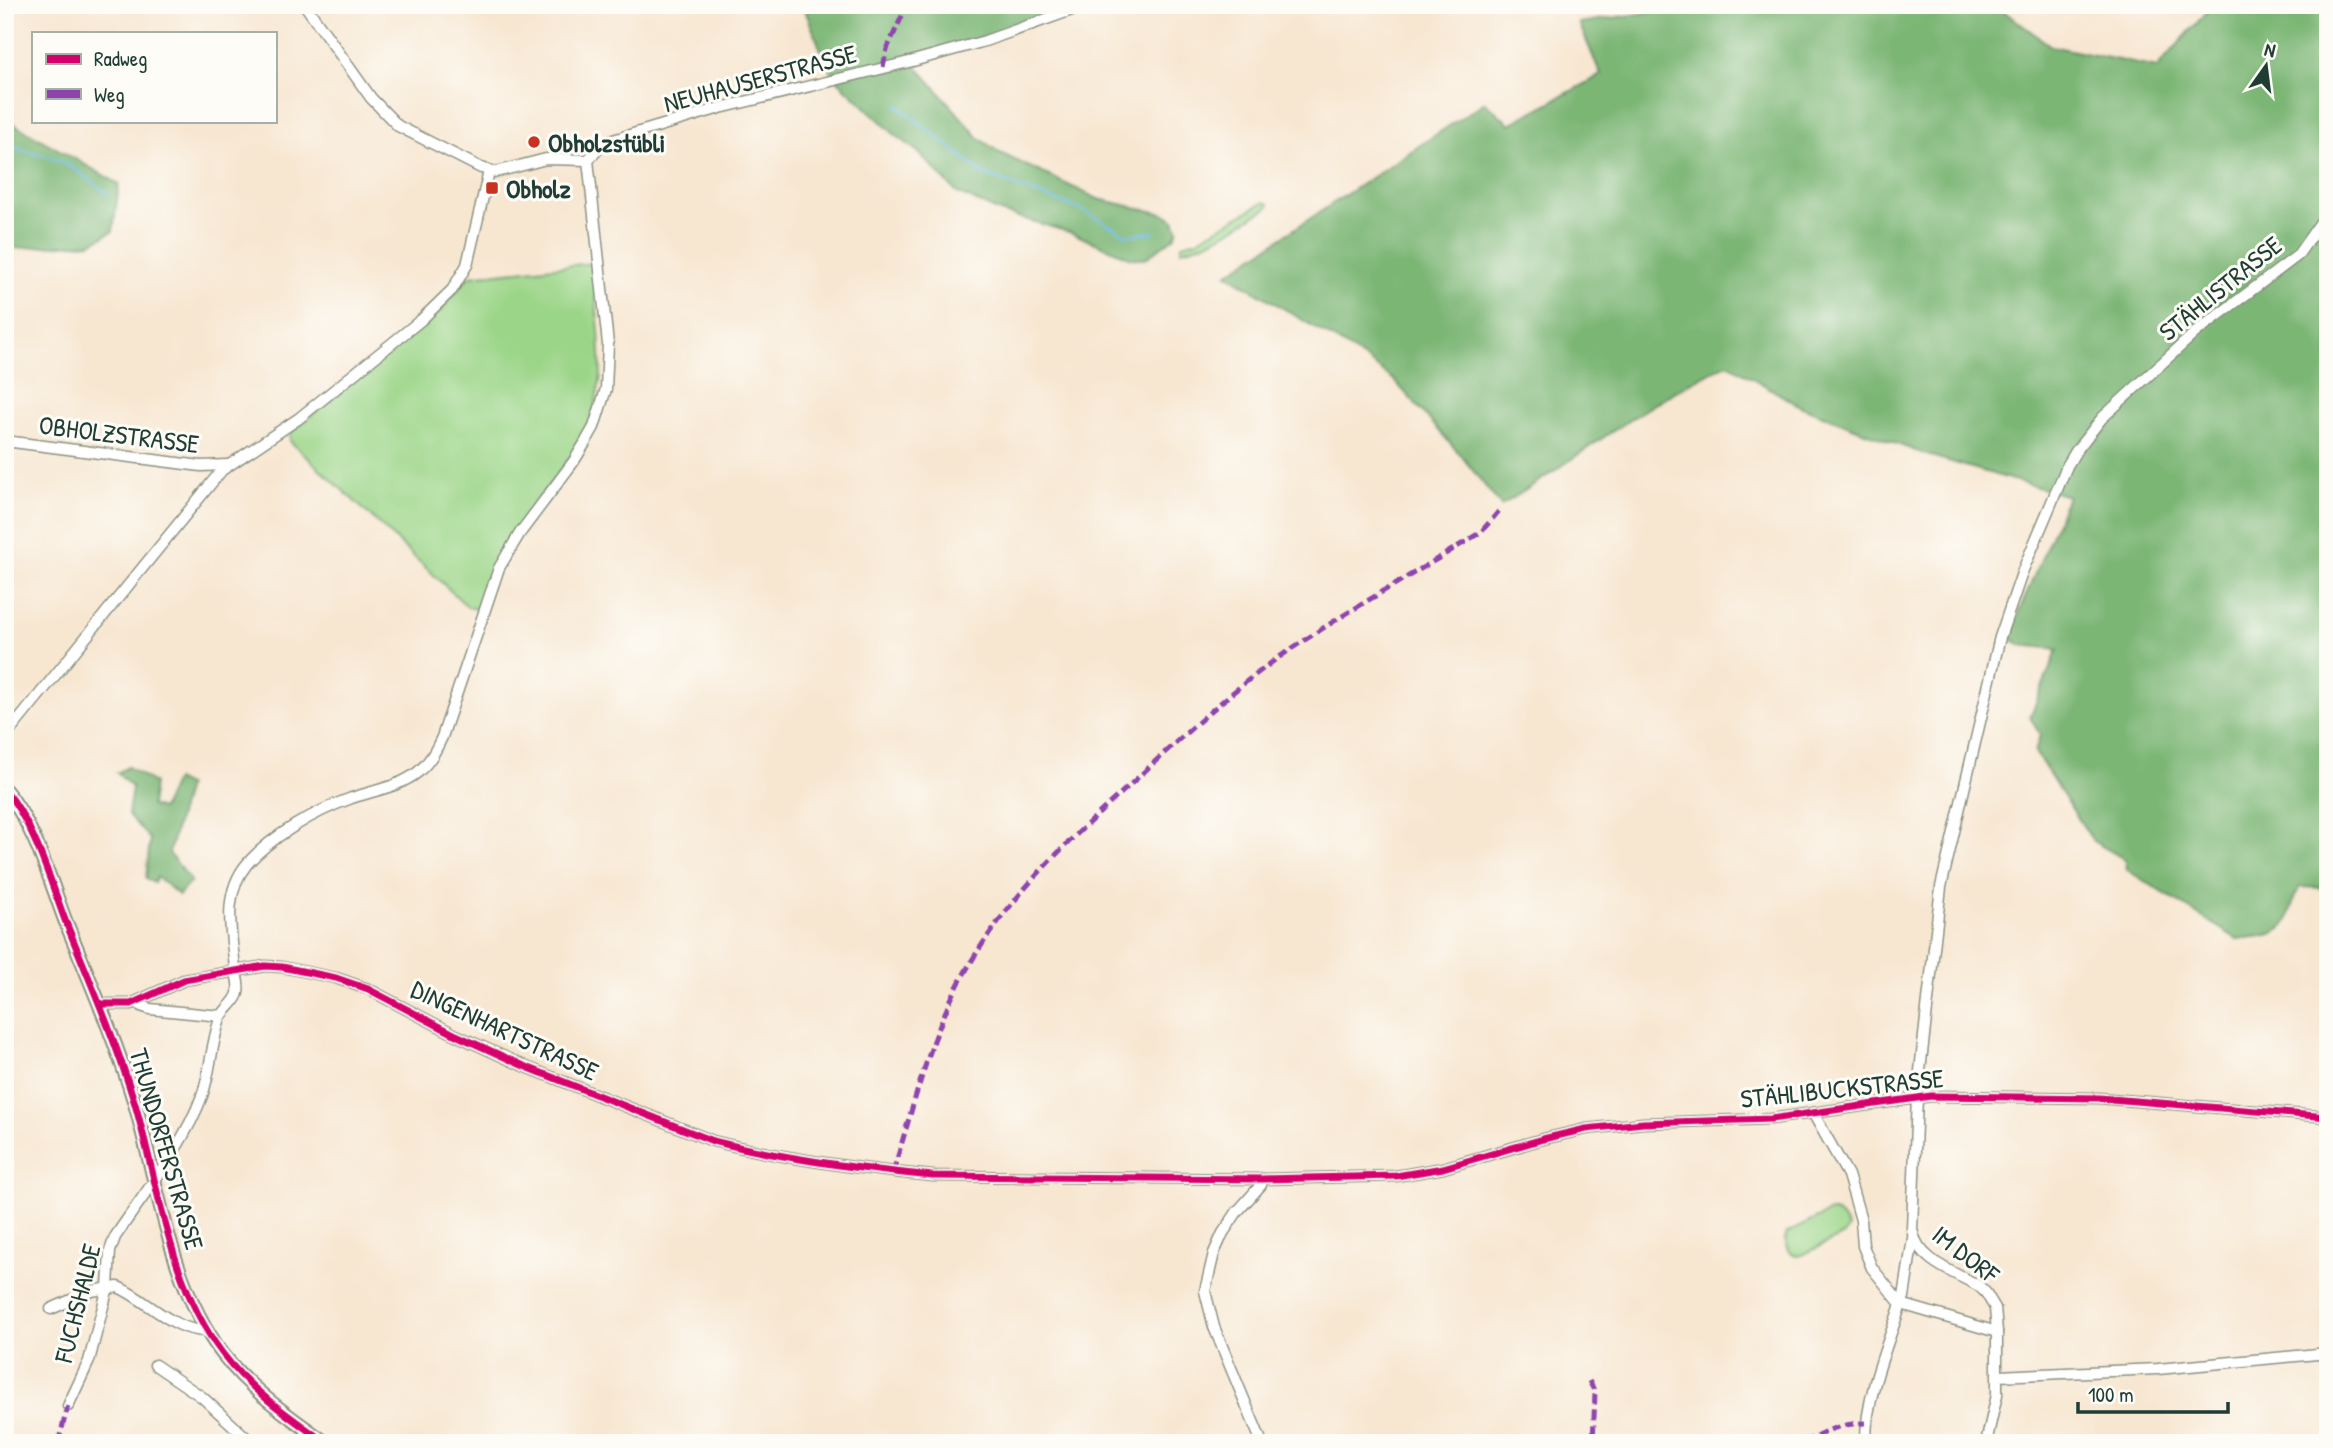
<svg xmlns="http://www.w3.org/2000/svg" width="2333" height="1448" viewBox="0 0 2333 1448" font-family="'Patrick Hand',sans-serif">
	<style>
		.green { fill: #9bd588; stroke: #5d895e; stroke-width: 2 }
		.forest { fill: #7cb674; stroke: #4e7a54; stroke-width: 2 }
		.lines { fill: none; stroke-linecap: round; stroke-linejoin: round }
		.stream { stroke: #66b8e1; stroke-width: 2.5 }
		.minor-casing { stroke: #8b9282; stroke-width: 13 }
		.tertiary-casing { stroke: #8b9282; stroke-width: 16 }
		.minor { stroke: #fff; stroke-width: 10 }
		.tertiary { stroke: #fff; stroke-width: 12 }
		.quiet { stroke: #8e44ad; stroke-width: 5; stroke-dasharray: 10 5; stroke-linecap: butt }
		.cycleway-casing { stroke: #fdfcf7; stroke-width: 11 }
		.cycleway { stroke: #d6006c; stroke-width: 7 }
		.poi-dot { fill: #c8321e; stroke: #fdfcf7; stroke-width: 2.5 }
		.labels { text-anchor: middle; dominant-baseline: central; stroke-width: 6; stroke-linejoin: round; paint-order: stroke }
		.street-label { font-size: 26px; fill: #1f3d34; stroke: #fdfcf7 }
		.poi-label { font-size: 26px; font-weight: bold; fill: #1f3d34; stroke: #fdfcf7; text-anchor: start }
	</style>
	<rect width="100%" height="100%" fill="#fdfcf7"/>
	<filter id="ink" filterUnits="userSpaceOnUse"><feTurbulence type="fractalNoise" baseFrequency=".0143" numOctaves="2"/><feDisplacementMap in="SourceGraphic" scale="14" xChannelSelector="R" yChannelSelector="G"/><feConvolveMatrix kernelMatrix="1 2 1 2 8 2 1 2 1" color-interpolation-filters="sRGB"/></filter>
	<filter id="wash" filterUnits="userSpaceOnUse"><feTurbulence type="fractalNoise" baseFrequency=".00686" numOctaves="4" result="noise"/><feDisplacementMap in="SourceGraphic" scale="28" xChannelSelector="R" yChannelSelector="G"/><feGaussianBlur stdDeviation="1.57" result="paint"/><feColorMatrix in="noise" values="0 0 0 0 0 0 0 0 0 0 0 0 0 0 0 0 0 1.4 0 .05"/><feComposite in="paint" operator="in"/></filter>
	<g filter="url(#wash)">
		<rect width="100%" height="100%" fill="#f7e6d0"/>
		<g class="green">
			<path d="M1264,202L1269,204L1268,207C1241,224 1213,244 1181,250L1182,244L1197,240Z"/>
			<polygon points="592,263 599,331 601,376 594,411 574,452 525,516 493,569 477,609 468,607 290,441 290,433 443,308 469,276"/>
			<path d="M1830,1212C1840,1211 1844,1220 1848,1228L1844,1235L1802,1255L1797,1256L1790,1252L1785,1240L1787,1233Z"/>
		</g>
		<g class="forest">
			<polygon points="803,5 1086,5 913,62 979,138 1000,153 1098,199 1165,214 1174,220 1178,230 1174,237 1145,259 1131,258 1072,233 1000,212 957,193 918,152 893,133 836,79 827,65"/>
			<path d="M1675,5H1995L2051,46L2157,68L2213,5H2272L2328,12V888L2301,887C2293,897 2293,902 2290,914C2285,938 2258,936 2237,939L2127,870L2126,860L2093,841L2035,752L2040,735L2030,717L2058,649L2020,645L2010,638L2018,614L2068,496L1924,454L1865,432L1800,406L1730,365H1725C1645,403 1576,459 1501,506L1459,453L1394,380L1360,355L1227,274L1485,102L1510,124L1601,75L1579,23L1665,10Z"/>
			<polygon points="5,119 119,184 113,231 91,243 5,249"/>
			<polygon points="128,767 154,783 151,806 162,809 175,780 187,786 169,853 191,881 179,895 157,877 154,883 146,879 150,839 128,815 132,787 117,773"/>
		</g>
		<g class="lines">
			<g class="stream">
				<polyline points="897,105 985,175 1080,209 1127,235 1154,232"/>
				<path d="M5,141C18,153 36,152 52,158C73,166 91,180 108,194"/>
			</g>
		</g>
	</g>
	<g filter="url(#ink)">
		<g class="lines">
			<g class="minor-casing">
				<g id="minor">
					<polyline points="305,5 371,98 398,126 481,168 496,172 546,159 588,160 601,146 613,140 720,108 913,61 985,41 1086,5"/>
					<polyline points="5,441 201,466 228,465"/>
					<polyline points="5,737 222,470 298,419 421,320 452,290 467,265 489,171"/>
					<polyline points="138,1002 141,1006 150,1009 221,1016"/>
					<path d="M100,1004H131L184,980L265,966L282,967L336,978L368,989L456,1035L524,1066L713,1141C785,1159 860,1169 933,1176L1262,1179L1396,1176L1443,1168L1543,1139L1586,1129L1643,1123L1771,1119L1931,1096L2099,1098L2328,1117"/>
					<path d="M1813,1113L1848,1175L1861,1220L1863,1246L1872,1268L1901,1304C1887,1346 1865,1398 1866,1443"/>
					<polyline points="1262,1179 1261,1185 1237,1212 1223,1233 1214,1253 1205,1291 1214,1327 1262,1443"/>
					<polyline points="1913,1238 1904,1297 1901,1304 1997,1332"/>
					<path d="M51,1309L91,1291L118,1287C148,1300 173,1332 208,1331"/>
					<polyline points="155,1365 202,1397 250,1441"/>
					<polyline points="1998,1376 2158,1369 2328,1353"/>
					<path d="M68,1406L89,1361L108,1287L110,1251L115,1237C145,1192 183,1147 202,1096C211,1071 211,1044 220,1019C224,1009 236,1003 238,993C240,985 236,975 235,967C231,932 222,894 247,864C270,837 316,811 349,799C371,791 400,787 418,772C430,762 436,750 442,737L499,568L520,533L574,461L585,443L594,427L606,389L608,344L588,160"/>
					<path d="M1986,1443L1997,1395V1332L1995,1308L1986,1293L1979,1286C1954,1272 1917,1261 1912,1229L1917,1097L1941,887L2000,637L2023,570L2067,466L2076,451L2102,418L2196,332L2297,256L2328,212"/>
				</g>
			</g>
			<g class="tertiary-casing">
				<path id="tertiary" d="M5,790C33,822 50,880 65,920C90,981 116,1041 135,1104C159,1187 169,1282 222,1353C250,1390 288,1416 326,1443"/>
			</g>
			<use href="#minor" class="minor"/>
			<use href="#tertiary" class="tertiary"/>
			<g class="quiet">
				<polyline points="883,67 887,49 907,5"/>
				<path d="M893,1172C914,1105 930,1035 964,974C1005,902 1058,850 1119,795C1169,749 1219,700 1275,660C1341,614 1413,575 1481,532L1499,511"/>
				<polyline points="1589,1381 1595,1392 1593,1443"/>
				<polyline points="58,1443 68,1406"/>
				<path d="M1803,1443C1823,1431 1843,1423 1866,1423"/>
			</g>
			<g class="cycleway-casing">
				<g id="cycleway">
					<path d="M5,790C33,822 50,880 65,920C90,981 116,1041 135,1104C159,1187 169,1282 222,1353C250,1390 288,1416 326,1443"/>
					<path d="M100,1004H131L184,980L265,966L282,967L336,978L368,989L456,1035L524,1066L713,1141C785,1159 860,1169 933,1176L1262,1179L1396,1176L1443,1168L1543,1139L1586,1129L1643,1123L1771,1119L1931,1096L2099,1098L2328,1117"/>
				</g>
			</g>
			<use href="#cycleway" class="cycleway"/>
		</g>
	</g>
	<g class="poi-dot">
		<circle cx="534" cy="142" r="7"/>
		<rect x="485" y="181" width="14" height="14" rx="3.5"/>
	</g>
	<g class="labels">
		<g class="street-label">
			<text transform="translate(760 78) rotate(-15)">NEUHAUSERSTRASSE</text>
			<text transform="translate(2220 288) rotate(-39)">STÄHLISTRASSE</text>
			<text transform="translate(119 434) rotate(7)">OBHOLZSTRASSE</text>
			<text transform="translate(505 1030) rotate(25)">DINGENHARTSTRASSE</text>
			<text transform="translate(1842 1088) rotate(-6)">STÄHLIBUCKSTRASSE</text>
			<text transform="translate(167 1149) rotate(74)">THUNDORFERSTRASSE</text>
			<text transform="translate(1966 1254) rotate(38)">IM DORF</text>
			<text transform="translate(77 1303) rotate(-76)">FUCHSHALDE</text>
		</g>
		<g class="poi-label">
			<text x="548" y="142">Obholzstübli</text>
			<text x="506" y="188">Obholz</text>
		</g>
	</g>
	<rect width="2333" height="1448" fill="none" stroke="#fdfcf7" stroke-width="28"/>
	<rect x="32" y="32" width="245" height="91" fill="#fdfcf7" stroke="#a4b0a9" stroke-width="2"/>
	<rect x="46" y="54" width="35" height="10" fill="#d6006c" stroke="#a4b0a9" stroke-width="2"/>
	<text x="94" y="66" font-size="21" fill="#1f3d34">Radweg</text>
	<rect x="46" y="89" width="35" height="10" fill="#8e44ad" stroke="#a4b0a9" stroke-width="2"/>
	<text x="94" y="102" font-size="21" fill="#1f3d34">Weg</text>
	<g transform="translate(2266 66) rotate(14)" stroke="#fdfcf7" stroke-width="5" paint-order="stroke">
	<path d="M0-5L12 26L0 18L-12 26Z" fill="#1f3d34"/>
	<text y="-10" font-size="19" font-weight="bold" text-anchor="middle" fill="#1f3d34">N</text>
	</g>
	<path d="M2078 1402v10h150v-10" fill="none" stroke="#1f3d34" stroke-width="3.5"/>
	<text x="2088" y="1402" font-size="21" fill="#1f3d34" stroke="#fdfcf7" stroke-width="5" paint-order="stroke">100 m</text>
</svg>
